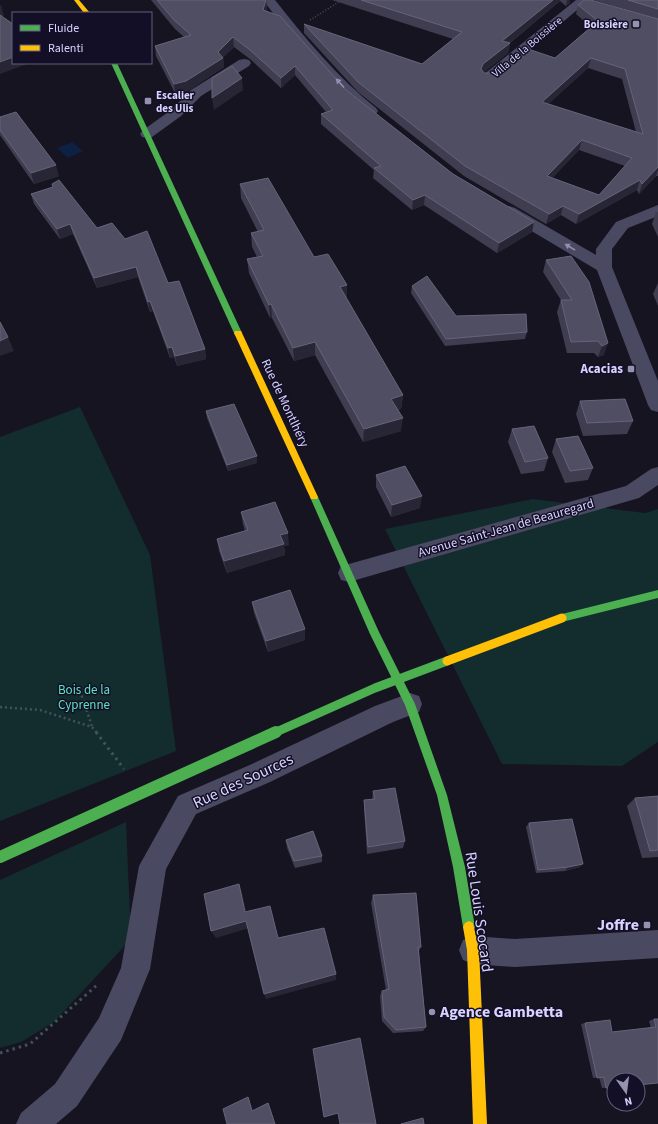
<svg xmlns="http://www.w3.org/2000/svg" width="658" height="1124" viewBox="0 0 658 1124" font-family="'Source Sans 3',sans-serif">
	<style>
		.green { fill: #132c2d }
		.water { fill: #0d2144 }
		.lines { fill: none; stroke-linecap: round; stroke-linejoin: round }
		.path-far2 { stroke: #44505f; stroke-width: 1.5; stroke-dasharray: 1 2; stroke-linecap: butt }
		.path-far1 { stroke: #44505f; stroke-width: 2.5; stroke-dasharray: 2 3; stroke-linecap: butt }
		.path { stroke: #44505f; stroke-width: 3; stroke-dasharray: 2.5 4; stroke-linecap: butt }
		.street { fill: #4a4962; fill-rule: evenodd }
		.fast { fill: #4caf50; fill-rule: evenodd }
		.slow { fill: #ffc107; fill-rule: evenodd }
		.fast-bridge-far1 { stroke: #4caf50; stroke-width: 9 }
		.fast-bridge { stroke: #4caf50; stroke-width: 12 }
		.slow-bridge { stroke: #ffc107; stroke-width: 9 }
		.wall { fill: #403d50; fill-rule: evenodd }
		.shaded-wall { fill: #282635 }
		.building { fill: #504e63; stroke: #66637b; fill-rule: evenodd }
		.oneway { fill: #928eb0 }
		.poi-dot { fill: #9591b1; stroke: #130f26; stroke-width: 1.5 }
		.labels { text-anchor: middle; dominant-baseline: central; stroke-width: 3; stroke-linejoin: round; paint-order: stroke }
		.far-poi-label { font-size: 11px; font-weight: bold; fill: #d9d4ff; stroke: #130f26; text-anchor: end }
		.far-street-label { font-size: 11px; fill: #d9d4ff; stroke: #130f26 }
		.poi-label { font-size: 13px; font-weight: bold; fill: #d9d4ff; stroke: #130f26; text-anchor: end }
		.street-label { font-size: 13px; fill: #d9d4ff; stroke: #130f26 }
		.park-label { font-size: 13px; fill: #5fe0c0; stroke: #130f26 }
		.near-street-label { font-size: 16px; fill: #d9d4ff; stroke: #130f26 }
		.near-poi-label { font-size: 16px; font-weight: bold; fill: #d9d4ff; stroke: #130f26; text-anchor: end }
	</style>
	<rect width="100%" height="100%" fill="#161421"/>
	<g class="green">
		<polygon points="80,407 150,555 176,751 0,821 0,437"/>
		<polygon points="533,499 645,513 658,509 658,742 622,766 502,764 385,529"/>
		<polygon points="126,822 131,939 54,1022 21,1042 0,1048 0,880"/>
	</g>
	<polygon class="water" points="72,142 83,151 68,158 57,148"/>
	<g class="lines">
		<polyline class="path-far2" points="310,20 342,0"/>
		<g class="path-far1">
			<polyline points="80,691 92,726"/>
			<polyline points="0,707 40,710 92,727 97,733"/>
		</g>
		<g class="path">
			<polyline points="96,732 124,769"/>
			<polyline points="0,1053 30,1044 96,986"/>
		</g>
		<g class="street">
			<path d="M263,0H275C305,38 338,78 376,108L378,111L376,114L371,115L366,114L347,99L289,34Z"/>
			<polygon points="576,0 589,0 493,81 483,81 481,78 483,75"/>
			<polygon points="244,59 249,60 251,63 249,66 201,96 181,116 152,137 147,138 142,137 140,134 142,131 171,110 191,90 239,60"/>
			<polygon points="658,205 658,216 628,228 612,249 612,267 658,381 658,412 651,410 648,405 597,270 503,214 501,211 503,208 509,206 515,208 596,255 596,249 616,222"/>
			<polygon points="658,467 658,485 639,498 349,582 341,580 338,573 341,566 349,564 626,486 651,469"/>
			<polygon points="410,693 419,696 422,704 419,712 393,722 270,782 196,814 166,869 150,969 121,1040 77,1106 56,1124 16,1124 21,1113 55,1084 99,1018 121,968 139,866 178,796 252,764 375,706"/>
			<polygon points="658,930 658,958 515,967 473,964 463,960 459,950 463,940 473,936 515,939"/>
		</g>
		<g class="fast">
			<polygon points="111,63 117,63 242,333 241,335 235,335 234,333"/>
			<polygon points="314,494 318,497 379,632 415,704 447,795 465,867 475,927 473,931 469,933 465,931 463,927 453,867 437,795 405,705 370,634 310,497"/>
			<polygon points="658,590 658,598 562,622 559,621 557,618 559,615 562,614"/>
		</g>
		<g class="slow">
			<polygon points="74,0 79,0 90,13 84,13"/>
			<polygon points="235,331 241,331 242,333 318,497 317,499 311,499 310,497 234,333"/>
			<polygon points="469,921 473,923 479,950 487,1124 473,1124 467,950 463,927 465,923"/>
		</g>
		<polyline class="fast-bridge-far1" points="274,733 375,688 447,661"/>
		<polyline class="fast-bridge" points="0,857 276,732"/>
		<polyline class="slow-bridge" points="447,661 562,618"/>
	</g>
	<g class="wall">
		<polygon points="151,0 267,0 267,8 266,11 346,90 453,174 534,222 532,232 497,253 424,205 412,210 373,178 374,170 321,124 321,114 326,112 295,75 281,88 250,59 234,47 223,57 224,67 188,91 175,93 156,56 155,46 184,37 175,29"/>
		<path d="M332,0H570V3L566,6L560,1L510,43L508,53L484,72V73H495L555,58L591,27L576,14L578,5L658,19V176H656L639,194L637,190L576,224L561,215L546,224L464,176L358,92L304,33V24L422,64L453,39ZM588,68L622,79L636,132L548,104ZM579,150L625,166L599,195L552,178Z"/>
		<polygon points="594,0 658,0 658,19"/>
		<polygon points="0,117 59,176 34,184 0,135"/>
		<polygon points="52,184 97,228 125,239 168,283 205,349 206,359 177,366 174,357 170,358 153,311 150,312 138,277 97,288 73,234 60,239 34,204 31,194 53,187"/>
		<polygon points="240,184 314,257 347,285 347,299 403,395 401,409 398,410 401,431 363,442 315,355 294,361 272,318 270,318 249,273 247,259 257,257 252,247 251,233 258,232 241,198"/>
		<polygon points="656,212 658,212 658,237 652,224"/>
		<polygon points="546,260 589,282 604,355 598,357 594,353 567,353 557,312 561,300 543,272"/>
		<polygon points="658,283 658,306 653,294"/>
		<polygon points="412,286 456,316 527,332 525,339 445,346 411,293"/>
		<polygon points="580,401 633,421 627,434 583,436 576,414"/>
		<polygon points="206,411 257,463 228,471 207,418"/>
		<polygon points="512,429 548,458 544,471 521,474 508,442"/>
		<polygon points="556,439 593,468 588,480 565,483 552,452"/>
		<polygon points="376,475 420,508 391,517 376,487"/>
		<polygon points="241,512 289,545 284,546 285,555 227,573 219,551 217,539 245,531 243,524"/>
		<polygon points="252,602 305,629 305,640 268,652 254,613"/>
		<polygon points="373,791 405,841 403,848 367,854 364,808 364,800 372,800"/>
		<polygon points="658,796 658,857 642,858 627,806 635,798"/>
		<polygon points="529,823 580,867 565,871 536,873 526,827"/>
		<polygon points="286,840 322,856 322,862 295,868 287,848"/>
		<polygon points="373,895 421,947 419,951 426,1027 423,1031 393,1033 382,1021 380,996 382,991 386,990 371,903"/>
		<polygon points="654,1019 658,1019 658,1083 602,1088 599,1077 593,1078 581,1024 585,1023 612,1032 651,1028 649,1021"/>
	</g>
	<g class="shaded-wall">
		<polygon points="266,0 267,8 264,20 263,10"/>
		<polygon points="553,0 560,0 560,1 501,50 502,41"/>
		<polygon points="567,0 570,0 570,3 566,6"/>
		<polygon points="1,5 4,16 0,17 0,6"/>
		<polygon points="233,37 234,47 222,59 223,58 224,67 188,91 175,93 174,84 218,52"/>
		<polygon points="510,43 508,53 482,74 481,69 483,64"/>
		<polygon points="13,57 13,63 30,63 0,74 0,62"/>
		<polygon points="591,58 588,68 540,112 542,102"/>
		<polygon points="295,66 295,75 281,88 281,78"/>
		<polygon points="242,78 243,90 214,110 212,98"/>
		<polygon points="582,140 579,150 544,186 547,176"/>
		<polygon points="56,165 59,176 34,184 31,173"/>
		<polygon points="658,167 658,170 656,176 639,194 642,184"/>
		<polygon points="640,180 637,190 576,224 579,214"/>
		<polygon points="425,195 424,205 412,210 413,200"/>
		<polygon points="563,206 561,215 546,224 549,214"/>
		<polygon points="534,222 532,232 497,253 499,243"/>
		<polygon points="70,224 73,234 60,239 57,229"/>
		<polygon points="136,267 138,277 97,288 94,278"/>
		<polygon points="347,285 347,299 340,287"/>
		<polygon points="150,301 153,311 150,312 148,302"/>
		<polygon points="271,304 272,318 270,318 269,305"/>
		<polygon points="8,337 14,351 0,356 0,341"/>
		<polygon points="315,342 315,355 294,361 293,348"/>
		<polygon points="608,343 604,355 598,357 602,346"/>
		<polygon points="172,347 174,357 170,358 168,348"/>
		<polygon points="205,349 206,359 177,366 175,356"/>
		<polygon points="403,395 401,409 390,412 391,399"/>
		<polygon points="403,418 401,431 363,442 364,429"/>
		<polygon points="257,456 257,463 228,471 227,465"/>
		<polygon points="422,496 420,508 391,517 392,505"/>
		<polygon points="288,533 289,545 284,546 285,555 227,573 224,561 280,535"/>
		<polygon points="305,629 305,640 268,652 266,641"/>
		<polygon points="583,864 580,867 565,871 568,867"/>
		<polygon points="239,884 242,893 248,920 245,912"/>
		<polygon points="246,921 249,928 216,938 211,931"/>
		<polygon points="336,974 336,980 266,999 264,994"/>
		<polygon points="248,1097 249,1097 253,1111 252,1111"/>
		<polygon points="268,1103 269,1103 275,1124"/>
	</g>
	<g class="building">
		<polygon points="157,0 266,0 263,10 280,16 346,90 453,174 534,222 499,243 425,195 413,200 374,168 381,166 321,114 333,110 295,66 281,78 250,50 233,37 218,52 223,58 186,81 174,84 155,46 191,35 174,20"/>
		<path d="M361,0H553L502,41L510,43L483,64L481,69L484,73H495L525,48L555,58L598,21L578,5L584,0H591L658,19V167L642,184L640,180L579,214L563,206L549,214L465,166L358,82L304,24L422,64L462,32ZM591,58L625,69L643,134L542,102ZM582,140L632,158L599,195L547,176Z"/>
		<polygon points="628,0 658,0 658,9"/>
		<polygon points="0,15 13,24 13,57 0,62"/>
		<polygon points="232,66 242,78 212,98 212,78"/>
		<polygon points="16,112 56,165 31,173 0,130 0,117"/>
		<polygon points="268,178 314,257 328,254 347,285 340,287 403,395 391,399 403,418 364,429 315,342 293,348 271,304 269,305 247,259 263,256 251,233 264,230 240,184"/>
		<polygon points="59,180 97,228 112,223 125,239 147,231 168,283 179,281 205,349 175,356 172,347 168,348 150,301 148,302 136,267 94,278 70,224 57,229 31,194 53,187 52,184"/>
		<polygon points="571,256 589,282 608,343 602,346 598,341 571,342 561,300 572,300 546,260"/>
		<polygon points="427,276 456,316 526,314 527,332 446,339 412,286"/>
		<polygon points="0,322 8,337 0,341"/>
		<polygon points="625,399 633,421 587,423 580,401"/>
		<polygon points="234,404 257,456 227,465 206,411"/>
		<polygon points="534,426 548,458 525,462 512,429"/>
		<polygon points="578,436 593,468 570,471 556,439"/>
		<polygon points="405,466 422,496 392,505 376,475"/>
		<polygon points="275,502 288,533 280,535 284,544 224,561 217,539 248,530 241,512"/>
		<polygon points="290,590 305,629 266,641 252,602"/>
		<polygon points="395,788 405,841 368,847 364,800 375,799 373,791"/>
		<polygon points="658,796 658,850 650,851 635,798"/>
		<polygon points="572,819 583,864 568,867 538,870 529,823"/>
		<polygon points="313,831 322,856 294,861 286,840"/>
		<polygon points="239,884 245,912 270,906 278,938 324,928 336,974 264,994 246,921 211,931 204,894"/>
		<polygon points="416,893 421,947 418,947 426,1027 396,1030 384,1017 382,991 389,989 373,895"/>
		<polygon points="654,1019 658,1019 658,1083 638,1085 638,1080 614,1080 614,1087 606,1088 604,1077 597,1078 585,1023 610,1020 612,1032 656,1027"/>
		<polygon points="360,1038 376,1124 340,1124 338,1113 324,1117 313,1049"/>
		<polygon points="248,1097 252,1111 268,1103 275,1124 227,1124 223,1109"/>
		<polygon points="423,1118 424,1124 401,1124"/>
	</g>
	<defs><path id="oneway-solid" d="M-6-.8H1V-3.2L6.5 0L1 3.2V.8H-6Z"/></defs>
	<g class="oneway">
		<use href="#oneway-solid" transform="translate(340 83) rotate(-132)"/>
		<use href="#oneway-solid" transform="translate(570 247) rotate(-149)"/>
	</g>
	<g class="poi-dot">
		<rect x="632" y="20" width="8" height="8" rx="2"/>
		<rect x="144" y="97" width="8" height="8" rx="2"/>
		<rect x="627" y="365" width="8" height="8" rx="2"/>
		<rect x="643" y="921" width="8" height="8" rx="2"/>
		<circle cx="432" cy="1012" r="4"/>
	</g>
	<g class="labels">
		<g class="far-poi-label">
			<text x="628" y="24">Boissière</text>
			<text x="156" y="95" text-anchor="start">Escalier<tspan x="156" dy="13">des Ulis</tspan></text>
		</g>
		<g class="far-street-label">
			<text transform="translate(527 47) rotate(-40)">Villa de la Boissière</text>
		</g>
		<g class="poi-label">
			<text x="623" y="369">Acacias</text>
		</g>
		<g class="street-label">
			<text transform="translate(285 403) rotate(65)">Rue de Montlhéry</text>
			<text transform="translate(506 528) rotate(-16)">Avenue Saint-Jean de Beauregard</text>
		</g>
		<g class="park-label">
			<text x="84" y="690">Bois de la<tspan x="84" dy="15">Cyprenne</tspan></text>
		</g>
		<g class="near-street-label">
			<text transform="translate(243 781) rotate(-25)">Rue des Sources</text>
			<text transform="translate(479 912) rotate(82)">Rue Louis Scocard</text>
		</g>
		<g class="near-poi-label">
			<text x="639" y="925">Joffre</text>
			<text x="440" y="1012" text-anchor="start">Agence Gambetta</text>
		</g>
	</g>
	<rect x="12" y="12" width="140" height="52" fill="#130f26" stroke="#625e7d"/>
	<rect x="20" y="25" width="20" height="6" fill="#4caf50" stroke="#625e7d"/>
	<text x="48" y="32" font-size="12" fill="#d9d4ff">Fluide</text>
	<rect x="20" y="45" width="20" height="6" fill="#ffc107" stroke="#625e7d"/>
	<text x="48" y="52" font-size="12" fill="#d9d4ff">Ralenti</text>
	<g transform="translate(626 1092) rotate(166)"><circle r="19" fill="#130f26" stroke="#625e7d"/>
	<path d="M0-3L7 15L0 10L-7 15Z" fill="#9591b1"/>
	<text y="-6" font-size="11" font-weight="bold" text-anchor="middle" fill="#d9d4ff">N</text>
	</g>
</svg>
